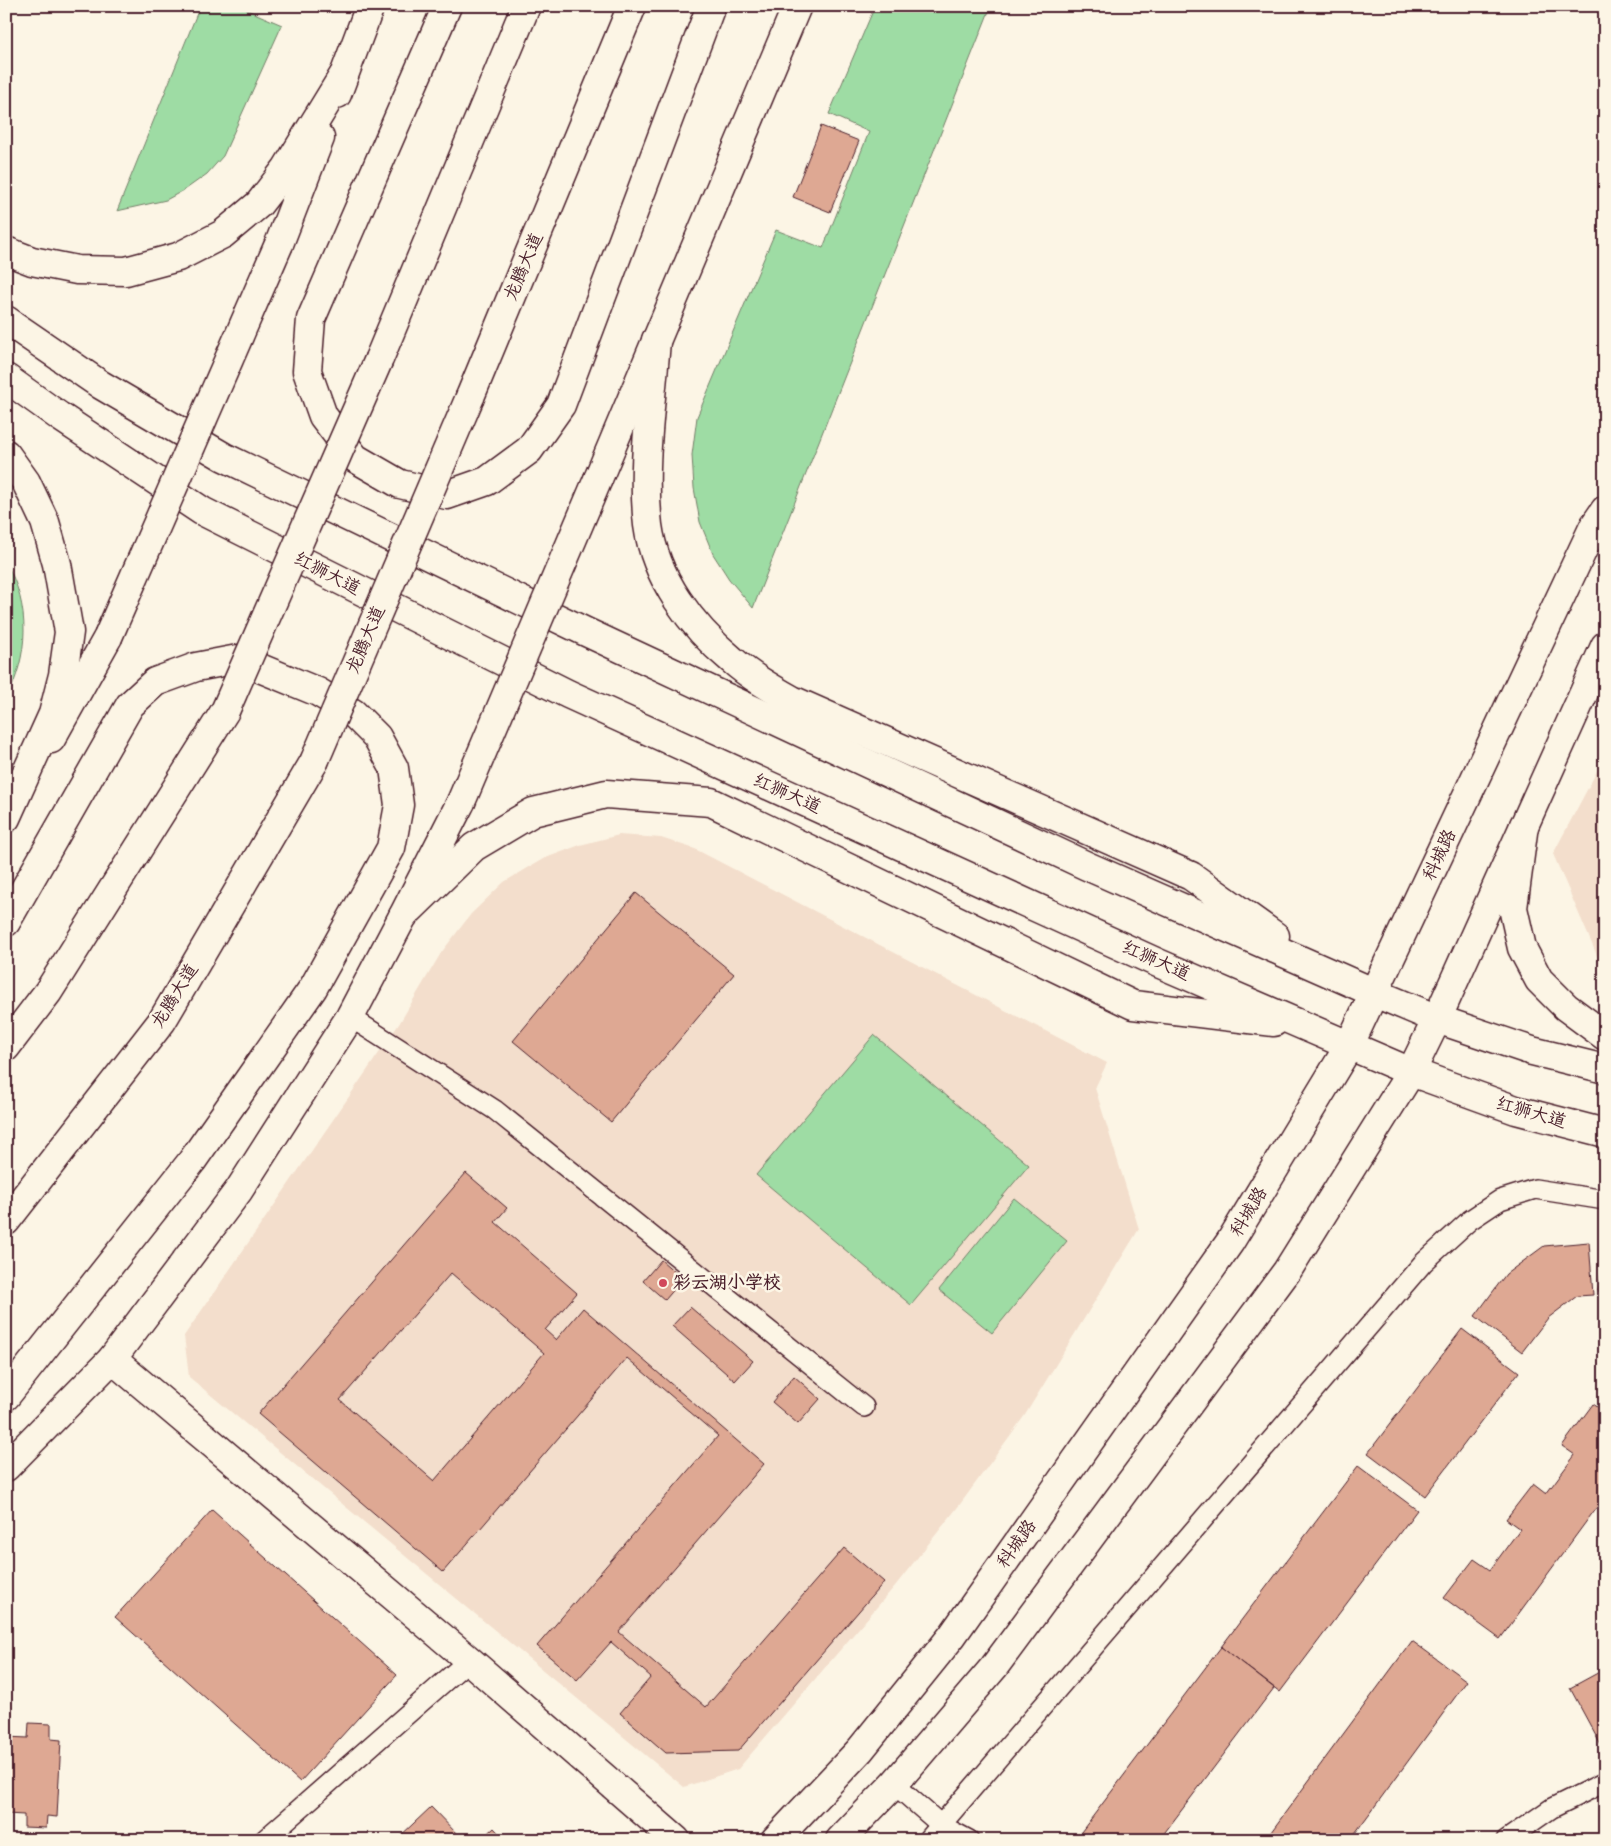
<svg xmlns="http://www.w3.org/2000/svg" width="1611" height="1846" viewBox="0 0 1611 1846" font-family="Mynerve,'LXGW WenKai TC',sans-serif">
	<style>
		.built { fill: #f3decc }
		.green { fill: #9edca4; stroke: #747e68 }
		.building { fill: #dea893; stroke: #4a1f2b; fill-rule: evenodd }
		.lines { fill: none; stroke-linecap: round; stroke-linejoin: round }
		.service-casing { stroke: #4a1f2b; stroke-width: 22 }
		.minor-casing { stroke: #4a1f2b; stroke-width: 31 }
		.secondary-casing { stroke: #4a1f2b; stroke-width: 31 }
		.primary-casing { stroke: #4a1f2b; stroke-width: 31 }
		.trunk-casing { stroke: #4a1f2b; stroke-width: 31 }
		.service { stroke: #fcf5e5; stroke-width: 19 }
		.minor { stroke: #fcf5e5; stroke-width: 28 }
		.secondary { stroke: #fcf5e5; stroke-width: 28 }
		.primary { stroke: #fcf5e5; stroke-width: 28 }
		.trunk { stroke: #fcf5e5; stroke-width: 28 }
		.secondary-bridge-casing { stroke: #4a1f2b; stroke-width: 31; stroke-linecap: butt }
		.trunk-bridge-casing { stroke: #4a1f2b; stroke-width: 31; stroke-linecap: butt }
		.secondary-bridge { stroke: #fcf5e5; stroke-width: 28 }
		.trunk-bridge { stroke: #fcf5e5; stroke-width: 28 }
		.poi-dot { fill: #d1495b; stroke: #fcf5e5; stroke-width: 2 }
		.labels { text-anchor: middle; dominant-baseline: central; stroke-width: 5; stroke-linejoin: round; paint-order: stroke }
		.street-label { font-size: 18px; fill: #4a1f2b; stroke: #fcf5e5 }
		.poi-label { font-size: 18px; font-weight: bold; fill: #4a1f2b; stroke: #fcf5e5; text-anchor: start }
	</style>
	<rect width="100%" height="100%" fill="#fcf5e5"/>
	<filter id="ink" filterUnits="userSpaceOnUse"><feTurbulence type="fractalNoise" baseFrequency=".02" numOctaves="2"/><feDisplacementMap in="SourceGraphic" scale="10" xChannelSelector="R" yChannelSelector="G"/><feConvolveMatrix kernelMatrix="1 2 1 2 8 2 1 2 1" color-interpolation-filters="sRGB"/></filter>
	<g filter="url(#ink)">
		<g class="built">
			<polygon points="1605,756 1605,974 1553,854"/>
			<polygon points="619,835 661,838 695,849 1107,1063 1095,1088 1139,1229 1025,1415 961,1503 895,1586 738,1769 684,1787 189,1377 184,1336 399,1024 441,953 471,914 504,882 543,859 580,845"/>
		</g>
		<g class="green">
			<polygon points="200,6 238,6 282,25 223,156 207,174 186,189 166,200 117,211"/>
			<polygon points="875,6 991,6 753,608 729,579 713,554 700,522 694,488 692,455 697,417 776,230 823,248 869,132 829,114"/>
			<path d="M6,563C31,606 29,656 6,699Z"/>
			<polygon points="874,1035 1029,1165 911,1305 756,1175"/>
			<polygon points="1014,1198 1067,1241 992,1333 939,1290"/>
		</g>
		<g class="building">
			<polygon points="821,126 859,141 830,212 793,197"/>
			<polygon points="636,893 734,974 611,1122 513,1041"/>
			<path d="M466,1173L507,1208L495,1222L577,1293L545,1330L556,1340L583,1308L764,1464L619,1632L706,1707L844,1548L884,1582L738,1751L666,1753L620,1713L651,1677L611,1642L577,1680L537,1646L718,1436L627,1358L443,1572L258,1414ZM451,1273L544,1353L434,1481L340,1400Z"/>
			<polygon points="1589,1242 1593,1295 1577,1296 1548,1318 1522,1352 1475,1316 1506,1274 1544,1246"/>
			<polygon points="1605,1256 1605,1293 1598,1291"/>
			<polygon points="661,1260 683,1279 665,1300 643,1281"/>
			<polygon points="690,1307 753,1361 735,1381 672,1326"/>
			<polygon points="1462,1329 1519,1372 1425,1496 1368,1453"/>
			<polygon points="794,1376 820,1399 798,1424 772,1402"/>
			<polygon points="1593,1404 1605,1412 1605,1496 1500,1639 1444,1598 1474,1559 1490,1570 1520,1529 1506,1519 1533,1484 1546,1494 1575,1455 1562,1446"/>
			<polygon points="1358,1466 1417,1510 1280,1692 1221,1647"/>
			<polygon points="212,1510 397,1675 300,1782 115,1617"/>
			<polygon points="1412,1641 1467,1681 1350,1840 1265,1840"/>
			<polygon points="1221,1647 1274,1688 1159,1840 1075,1840"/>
			<polygon points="1605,1669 1605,1748 1603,1749 1570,1688"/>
			<polygon points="29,1723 51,1724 51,1739 61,1740 57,1817 47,1816 46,1828 24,1827 24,1815 6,1814 6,1737 28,1738"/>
			<polygon points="431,1807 458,1835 453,1840 396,1840"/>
			<polygon points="494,1828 505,1840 481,1840"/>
		</g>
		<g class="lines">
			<g class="service-casing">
				<g id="service">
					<polyline points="350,1017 495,1110 864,1407"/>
					<polyline points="894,1784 941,1825 969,1840"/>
					<polyline points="264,1840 469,1660"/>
					<polyline points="928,1840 1423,1263 1470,1220 1500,1200 1535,1189 1605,1200"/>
					<polyline points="1506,1840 1552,1808 1605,1782"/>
				</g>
			</g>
			<g class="minor-casing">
				<polyline id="minor" points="112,1359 469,1660 676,1840"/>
			</g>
			<g class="secondary-casing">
				<g id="secondary">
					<polyline points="447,6 311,319 307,371 323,416 355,458 400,484 447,495 487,481 529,450 561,405 711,6"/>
					<polyline points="337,94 370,6"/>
					<polyline points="279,244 320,138"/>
					<polyline points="6,251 32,261 77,270 126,271 178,257 223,234 259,204 286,169 343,76"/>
					<polyline points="598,479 797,6"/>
					<polyline points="51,739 108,637"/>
					<polyline points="6,922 130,705 155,682 196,667 238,659 318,692 353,713 377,737 394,768 399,805 391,848 313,988 192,1161 6,1396"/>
					<polyline points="6,1467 112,1359 239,1190 350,1017 403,916 461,802"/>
					<polyline points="775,1840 860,1750 952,1636 1230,1242 1349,1046 1594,526 1605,510"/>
					<polyline points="840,1840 894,1784 994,1667 1287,1271 1411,1072 1437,1019 1605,646"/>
				</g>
			</g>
			<g class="primary-casing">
				<g id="primary">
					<polyline points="6,320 101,385 224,457 586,632 1087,866 1375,993 1437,1019 1532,1051 1605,1069"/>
					<path d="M656,340C652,400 641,465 648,525C655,578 692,627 732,660C750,676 771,688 792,700L1191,876L1275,936"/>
					<polyline points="6,378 59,416 202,511 568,694 1158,963 1411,1072 1516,1110 1605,1133"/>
					<polyline points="6,454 26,482 45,522 57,564 69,632 63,675 53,714 6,818"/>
					<polyline points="1524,825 1513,908 1522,948 1539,980 1566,1007 1605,1036"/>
					<polyline points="403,916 474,847 533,812 606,794 711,802 1133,1005 1274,1022"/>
				</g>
			</g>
			<g class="trunk-casing">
				<g id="trunk">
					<polyline points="379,359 526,6"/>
					<polyline points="470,397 632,6"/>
					<polyline points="6,1047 48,992 225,711"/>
					<polyline points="6,1221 162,1021 314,762"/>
				</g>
			</g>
			<use href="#service" class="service"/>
			<use href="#minor" class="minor"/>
			<use href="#secondary" class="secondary"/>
			<use href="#primary" class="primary"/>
			<use href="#trunk" class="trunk"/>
			<g class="secondary-bridge-casing">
				<g id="secondary-bridge">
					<polyline points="108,637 279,244"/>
					<polyline points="461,802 598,479"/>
				</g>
			</g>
			<g class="trunk-bridge-casing">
				<g id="trunk-bridge">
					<polyline points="225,711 379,359"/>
					<polyline points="314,762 470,397"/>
				</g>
			</g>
			<use href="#secondary-bridge" class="secondary-bridge"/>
			<use href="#trunk-bridge" class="trunk-bridge"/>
		</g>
	</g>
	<circle class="poi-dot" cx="663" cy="1283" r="5"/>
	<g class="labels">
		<g class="street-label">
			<text transform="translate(524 267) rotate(-67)">龙腾大道</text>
			<text transform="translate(327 574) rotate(27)">红狮大道</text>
			<text transform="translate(366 640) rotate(-67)">龙腾大道</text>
			<text transform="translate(787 794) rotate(24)">红狮大道</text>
			<text transform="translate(1440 855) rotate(-65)">科城路</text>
			<text transform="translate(1156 961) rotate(24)">红狮大道</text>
			<text transform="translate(175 996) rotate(-58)">龙腾大道</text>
			<text transform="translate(1531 1113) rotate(16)">红狮大道</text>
			<text transform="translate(1249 1212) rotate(-59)">科城路</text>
			<text transform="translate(1017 1544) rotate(-55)">科城路</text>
		</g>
		<g class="poi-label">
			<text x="673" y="1283">彩云湖小学校</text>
		</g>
	</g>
	<rect width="1611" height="1846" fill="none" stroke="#fcf5e5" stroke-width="25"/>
	<rect x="12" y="12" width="1586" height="1821" fill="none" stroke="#4a1f2b" stroke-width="2" filter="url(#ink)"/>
</svg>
